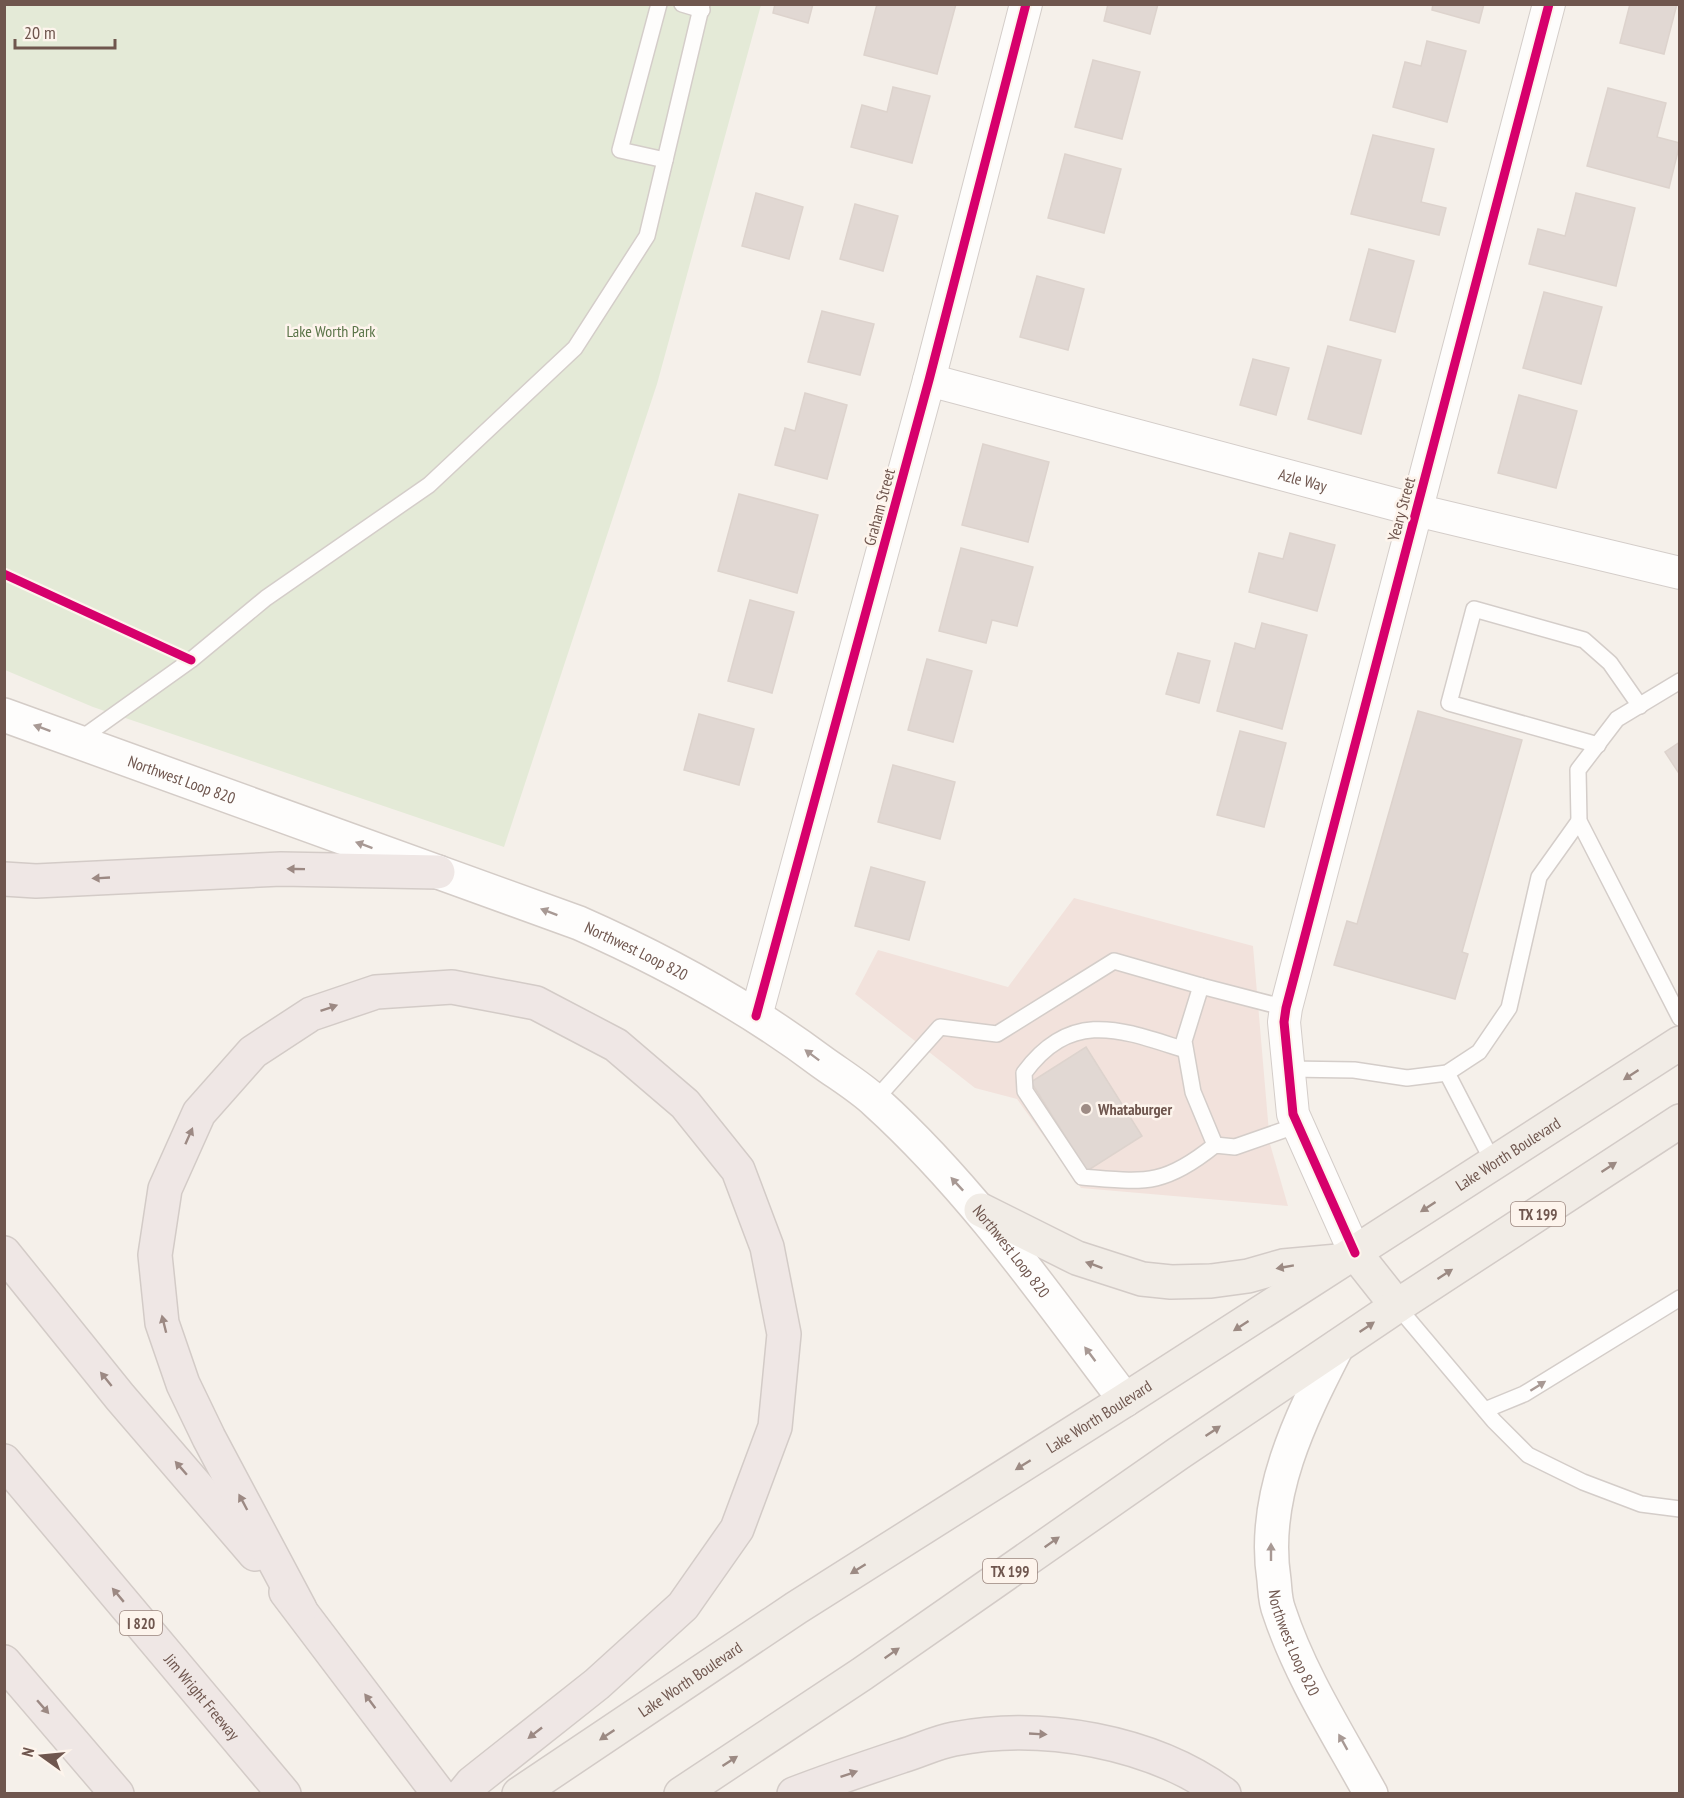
<svg xmlns="http://www.w3.org/2000/svg" width="1684" height="1798" viewBox="0 0 1684 1798" font-family="'PT Sans Narrow',sans-serif">
	<style>
		.commercial { fill: #f2e2dc }
		.green { fill: #e4ead7 }
		.building { fill: #e1d8d3; stroke: #ddd3cd; stroke-width: 1.5 }
		.lines { fill: none; stroke-linecap: round; stroke-linejoin: round }
		.service-casing { stroke: #d4cdc9; stroke-width: 18 }
		.minor-casing { stroke: #d4cdc9; stroke-width: 34 }
		.secondary-casing { stroke: #d4ccc7; stroke-width: 36 }
		.primary-casing { stroke: #d3cbc7; stroke-width: 36 }
		.motorway-casing { stroke: #d3cbc7; stroke-width: 36 }
		.service { stroke: #fefdfc; stroke-width: 15 }
		.minor { stroke: #fefdfc; stroke-width: 32 }
		.secondary { stroke: #fefdfc; stroke-width: 33 }
		.primary { stroke: #f1ece6; stroke-width: 33 }
		.motorway { stroke: #efe7e5; stroke-width: 33 }
		.cycleway-casing { stroke: #fdf4ec; stroke-width: 13 }
		.cycleway { stroke: #d6006c; stroke-width: 9 }
		.oneway { fill: #a89994 }
		.oneway2 { fill: #9c8983 }
		.oneway3 { fill: #9c8a83 }
		.poi-dot { fill: #9e8c85; stroke: #fdf4ec; stroke-width: 2 }
		.labels { text-anchor: middle; dominant-baseline: central; stroke-width: 5; stroke-linejoin: round; paint-order: stroke }
		.shield { fill: #fdf4ec; stroke: #9a857d; stroke-width: 1.5 }
		.shield-label { font-size: 15px; font-weight: bold; fill: #6f564e }
		.park-label { font-size: 16px; fill: #5a7448; stroke: #fdf4ec }
		.street-label { font-size: 16px; fill: #6f564e; stroke: #fdf4ec }
		.poi-label { font-size: 16px; font-weight: bold; fill: #6f564e; stroke: #fdf4ec; text-anchor: start }
	</style>
	<rect width="100%" height="100%" fill="#f5f0ea"/>
	<polygon class="commercial" points="1074,898 1253,946 1270,1144 1288,1206 1081,1188 1017,1099 975,1088 855,994 878,950 1008,987"/>
	<polygon class="green" points="4,5 761,5 657,384 504,847 93,707 5,670"/>
	<g class="building">
		<polygon points="775,4 813,4 808,23 773,13"/>
		<polygon points="877,4 956,4 937,74 864,55"/>
		<polygon points="1108,4 1158,4 1150,34 1104,21"/>
		<polygon points="1433,4 1484,4 1479,23 1432,10"/>
		<polygon points="1630,4 1677,4 1664,54 1620,43"/>
		<polygon points="1427,41 1466,51 1447,122 1393,107 1405,62 1421,66"/>
		<polygon points="1093,60 1140,72 1122,139 1075,127"/>
		<polygon points="893,87 930,96 912,163 851,147 862,105 887,112"/>
		<polygon points="1608,88 1666,103 1657,137 1680,143 1669,188 1587,166"/>
		<polygon points="1373,135 1434,149 1421,202 1446,208 1439,235 1351,214"/>
		<polygon points="1065,154 1121,169 1104,233 1048,218"/>
		<polygon points="756,193 803,207 789,259 742,246"/>
		<polygon points="1576,193 1635,208 1616,286 1529,264 1538,229 1565,236"/>
		<polygon points="855,204 898,216 883,271 840,259"/>
		<polygon points="1369,249 1414,261 1395,332 1350,320"/>
		<polygon points="1037,276 1084,289 1068,350 1020,337"/>
		<polygon points="1544,292 1602,307 1581,384 1523,368"/>
		<polygon points="822,311 874,324 860,375 808,362"/>
		<polygon points="1328,346 1381,360 1361,434 1308,419"/>
		<polygon points="1253,359 1289,368 1276,415 1240,405"/>
		<polygon points="805,393 847,405 827,479 775,465 785,428 795,431"/>
		<polygon points="1519,395 1577,411 1556,488 1498,473"/>
		<polygon points="983,444 1049,462 1028,542 962,525"/>
		<polygon points="739,494 818,515 797,593 718,571"/>
		<polygon points="1290,533 1335,545 1317,611 1249,592 1259,553 1283,559"/>
		<polygon points="961,548 1033,567 1017,626 992,620 986,643 939,631"/>
		<polygon points="750,600 794,612 772,693 728,681"/>
		<polygon points="1262,623 1307,635 1282,729 1217,711 1235,643 1255,649"/>
		<polygon points="1178,653 1210,661 1199,703 1166,694"/>
		<polygon points="927,659 972,671 953,742 908,730"/>
		<polygon points="1418,711 1522,740 1462,952 1468,954 1455,999 1334,965 1347,921 1357,924"/>
		<polygon points="699,714 754,729 739,785 684,770"/>
		<polygon points="1240,731 1286,743 1264,827 1217,815"/>
		<polygon points="1680,742 1680,775 1665,752"/>
		<polygon points="893,765 955,782 940,839 878,822"/>
		<polygon points="871,867 925,882 909,940 855,926"/>
		<polygon points="1086,1047 1142,1136 1087,1171 1031,1082"/>
	</g>
	<g class="lines">
		<g class="service-casing">
			<g id="service">
				<polyline points="659,4 620,150 665,160"/>
				<polyline points="682,4 702,10"/>
				<polyline points="1680,681 1617,719 1578,770 1579,821 1680,1018"/>
				<polyline points="79,740 191,660 266,598 429,485 575,348 647,236 702,4"/>
				<polyline points="1598,745 1449,703 1474,609 1584,640 1610,663 1640,706"/>
				<path d="M1185,1050C1122,1030 1072,1008 1024,1073L1025,1091L1082,1177C1144,1182 1163,1187 1215,1145L1235,1147L1298,1125"/>
				<polyline points="1289,1069 1354,1070 1407,1078 1447,1073 1479,1052 1509,1008 1539,877 1579,821"/>
				<polyline points="1447,1073 1494,1164"/>
				<polyline points="875,1100 940,1027 997,1034 1114,961 1201,986"/>
				<polyline points="1215,1145 1193,1092 1184,1041 1201,986 1286,1008"/>
				<polyline points="1397,1306 1494,1421 1528,1455 1583,1482 1641,1504 1680,1509"/>
				<polyline points="1485,1410 1524,1394 1680,1298"/>
			</g>
		</g>
		<g class="minor-casing">
			<g id="minor">
				<path id="s1" d="M929,380L1416,510L1680,573"/>
				<polyline points="756,1016 929,380 1026,4"/>
				<polyline points="1355,1253 1293,1114 1284,1022 1286,1008 1549,4"/>
			</g>
		</g>
		<g class="secondary-casing">
			<g id="secondary">
				<path id="s2" d="M4,715L579,923C665,961 746,1005 822,1062C840,1075 860,1087 876,1102C973,1190 1047,1297 1125,1400"/>
				<path id="s3" d="M1337,1347C1300,1419 1261,1497 1274,1580C1275,1590 1275,1601 1279,1611C1300,1675 1338,1734 1371,1794"/>
			</g>
		</g>
		<g class="primary-casing">
			<g id="primary">
				<polyline points="981,1210 1077,1258 1142,1279 1171,1282 1211,1281 1248,1276 1283,1266 1338,1261"/>
				<polyline points="1355,1253 1397,1306"/>
				<path id="s4" d="M519,1794L796,1608L1125,1400L1680,1043"/>
				<polyline points="681,1794 862,1674 1179,1453 1397,1306 1680,1121"/>
			</g>
		</g>
		<g class="motorway-casing">
			<g id="motorway">
				<polyline points="4,879 36,881 281,869 438,872"/>
				<polyline points="4,1253 120,1397 255,1554"/>
				<path id="s5" d="M4,1461L284,1794"/>
				<polyline points="286,1592 439,1794"/>
				<polyline points="300,1609 209,1438 183,1384 162,1323 155,1255 165,1189 199,1113 253,1052 311,1014 376,992 452,987 536,1003 616,1045 685,1104 738,1170 767,1247 784,1334 775,1427 737,1529 683,1606 597,1684 472,1783 463,1794"/>
				<polyline points="4,1662 117,1794"/>
				<path d="M794,1794C830,1780 866,1768 902,1756C919,1751 937,1742 954,1739C1042,1722 1151,1741 1224,1794"/>
			</g>
		</g>
		<use href="#service" class="service"/>
		<use href="#minor" class="minor"/>
		<use href="#secondary" class="secondary"/>
		<use href="#primary" class="primary"/>
		<use href="#motorway" class="motorway"/>
		<g class="cycleway-casing">
			<g id="cycleway">
				<polyline points="4,574 191,660"/>
				<polyline points="756,1016 929,380 1026,4"/>
				<polyline points="1355,1253 1293,1114 1284,1022 1286,1008 1549,4"/>
			</g>
		</g>
		<use href="#cycleway" class="cycleway"/>
	</g>
	<defs><path id="oneway-solid" d="M-6-.8H1V-3.2L6.5 0L1 3.2V.8H-6Z" transform="scale(1.5)"/></defs>
	<g class="oneway">
		<use href="#oneway-solid" transform="translate(42 728) rotate(-160)"/>
		<use href="#oneway-solid" transform="translate(364 845) rotate(-160)"/>
		<use href="#oneway-solid" transform="translate(549 912) rotate(-159)"/>
		<use href="#oneway-solid" transform="translate(812 1055) rotate(-143)"/>
		<use href="#oneway-solid" transform="translate(957 1184) rotate(-133)"/>
		<use href="#oneway-solid" transform="translate(1090 1354) rotate(-127)"/>
		<use href="#oneway-solid" transform="translate(1538 1386) rotate(-32)"/>
		<use href="#oneway-solid" transform="translate(1271 1552) rotate(-90)"/>
		<use href="#oneway-solid" transform="translate(1343 1742) rotate(-119)"/>
	</g>
	<g class="oneway2">
		<use href="#oneway-solid" transform="translate(296 869) rotate(-179)"/>
		<use href="#oneway-solid" transform="translate(101 878) rotate(177)"/>
		<use href="#oneway-solid" transform="translate(329 1008) rotate(-19)"/>
		<use href="#oneway-solid" transform="translate(189 1136) rotate(-66)"/>
		<use href="#oneway-solid" transform="translate(164 1324) rotate(-104)"/>
		<use href="#oneway-solid" transform="translate(106 1379) rotate(-129)"/>
		<use href="#oneway-solid" transform="translate(181 1468) rotate(-131)"/>
		<use href="#oneway-solid" transform="translate(243 1502) rotate(-118)"/>
		<use href="#oneway-solid" transform="translate(118 1595) rotate(-130)"/>
		<use href="#oneway-solid" transform="translate(370 1701) rotate(-127)"/>
		<use href="#oneway-solid" transform="translate(43 1707) rotate(49)"/>
		<use href="#oneway-solid" transform="translate(535 1733) rotate(142)"/>
		<use href="#oneway-solid" transform="translate(1038 1734) rotate(3)"/>
		<use href="#oneway-solid" transform="translate(849 1774) rotate(-19)"/>
	</g>
	<g class="oneway3">
		<use href="#oneway-solid" transform="translate(1631 1075) rotate(147)"/>
		<use href="#oneway-solid" transform="translate(1609 1167) rotate(-33)"/>
		<use href="#oneway-solid" transform="translate(1428 1207) rotate(147)"/>
		<use href="#oneway-solid" transform="translate(1094 1265) rotate(-160)"/>
		<use href="#oneway-solid" transform="translate(1285 1267) rotate(170)"/>
		<use href="#oneway-solid" transform="translate(1445 1274) rotate(-33)"/>
		<use href="#oneway-solid" transform="translate(1241 1326) rotate(147)"/>
		<use href="#oneway-solid" transform="translate(1367 1327) rotate(-34)"/>
		<use href="#oneway-solid" transform="translate(1213 1431) rotate(-34)"/>
		<use href="#oneway-solid" transform="translate(1023 1465) rotate(148)"/>
		<use href="#oneway-solid" transform="translate(1052 1542) rotate(-35)"/>
		<use href="#oneway-solid" transform="translate(858 1569) rotate(148)"/>
		<use href="#oneway-solid" transform="translate(892 1653) rotate(-35)"/>
		<use href="#oneway-solid" transform="translate(607 1735) rotate(146)"/>
		<use href="#oneway-solid" transform="translate(730 1761) rotate(-33)"/>
	</g>
	<circle class="poi-dot" cx="1086" cy="1109" r="6"/>
	<g class="labels">
		<g class="shield">
			<rect x="1511" y="1202" width="54" height="24" rx="4.5"/>
			<rect x="983" y="1559" width="54" height="24" rx="4.5"/>
			<rect x="120" y="1611" width="42" height="24" rx="4.5"/>
		</g>
		<g class="shield-label">
			<text x="1538" y="1214">TX 199</text>
			<text x="1010" y="1571">TX 199</text>
			<text x="141" y="1623">I 820</text>
		</g>
		<g class="park-label">
			<text x="331" y="331">Lake Worth Park</text>
		</g>
		<g class="street-label">
			<text stroke="none"><textPath href="#s1" startOffset="387">Azle Way</textPath></text>
			<text transform="translate(879 507) rotate(-75)">Graham Street</text>
			<text transform="translate(1401 509) rotate(-75)">Yeary Street</text>
			<text stroke="none"><textPath href="#s2" startOffset="189">Northwest Loop 820</textPath></text>
			<text stroke="none"><textPath href="#s2" startOffset="675">Northwest Loop 820</textPath></text>
			<text stroke="none"><textPath href="#s4" startOffset="1178">Lake Worth Boulevard</textPath></text>
			<text stroke="none"><textPath href="#s2" startOffset="1161">Northwest Loop 820</textPath></text>
			<text stroke="none"><textPath href="#s4" startOffset="692">Lake Worth Boulevard</textPath></text>
			<text stroke="none"><textPath href="#s3" startOffset="312">Northwest Loop 820</textPath></text>
			<text stroke="none"><textPath href="#s4" startOffset="206">Lake Worth Boulevard</textPath></text>
			<text stroke="none"><textPath href="#s5" startOffset="308">Jim Wright Freeway</textPath></text>
		</g>
		<g class="poi-label">
			<text x="1098" y="1109">Whataburger</text>
		</g>
	</g>
	<rect width="1684" height="1798" fill="none" stroke="#6f564e" stroke-width="12"/>
	<g transform="translate(42 1756) rotate(285)" stroke="#fdf4ec" stroke-width="4.5" paint-order="stroke">
	<path d="M0-4.5L10 22L0 15L-10 22Z" fill="#6f564e"/>
	<text y="-9" font-size="16" font-weight="bold" text-anchor="middle" fill="#6f564e">N</text>
	</g>
	<path d="M15 39v9h100v-9" fill="none" stroke="#6f564e" stroke-width="3"/>
	<text x="24" y="39" font-size="18" fill="#6f564e" stroke="#fdf4ec" stroke-width="4.5" paint-order="stroke">20 m</text>
</svg>
